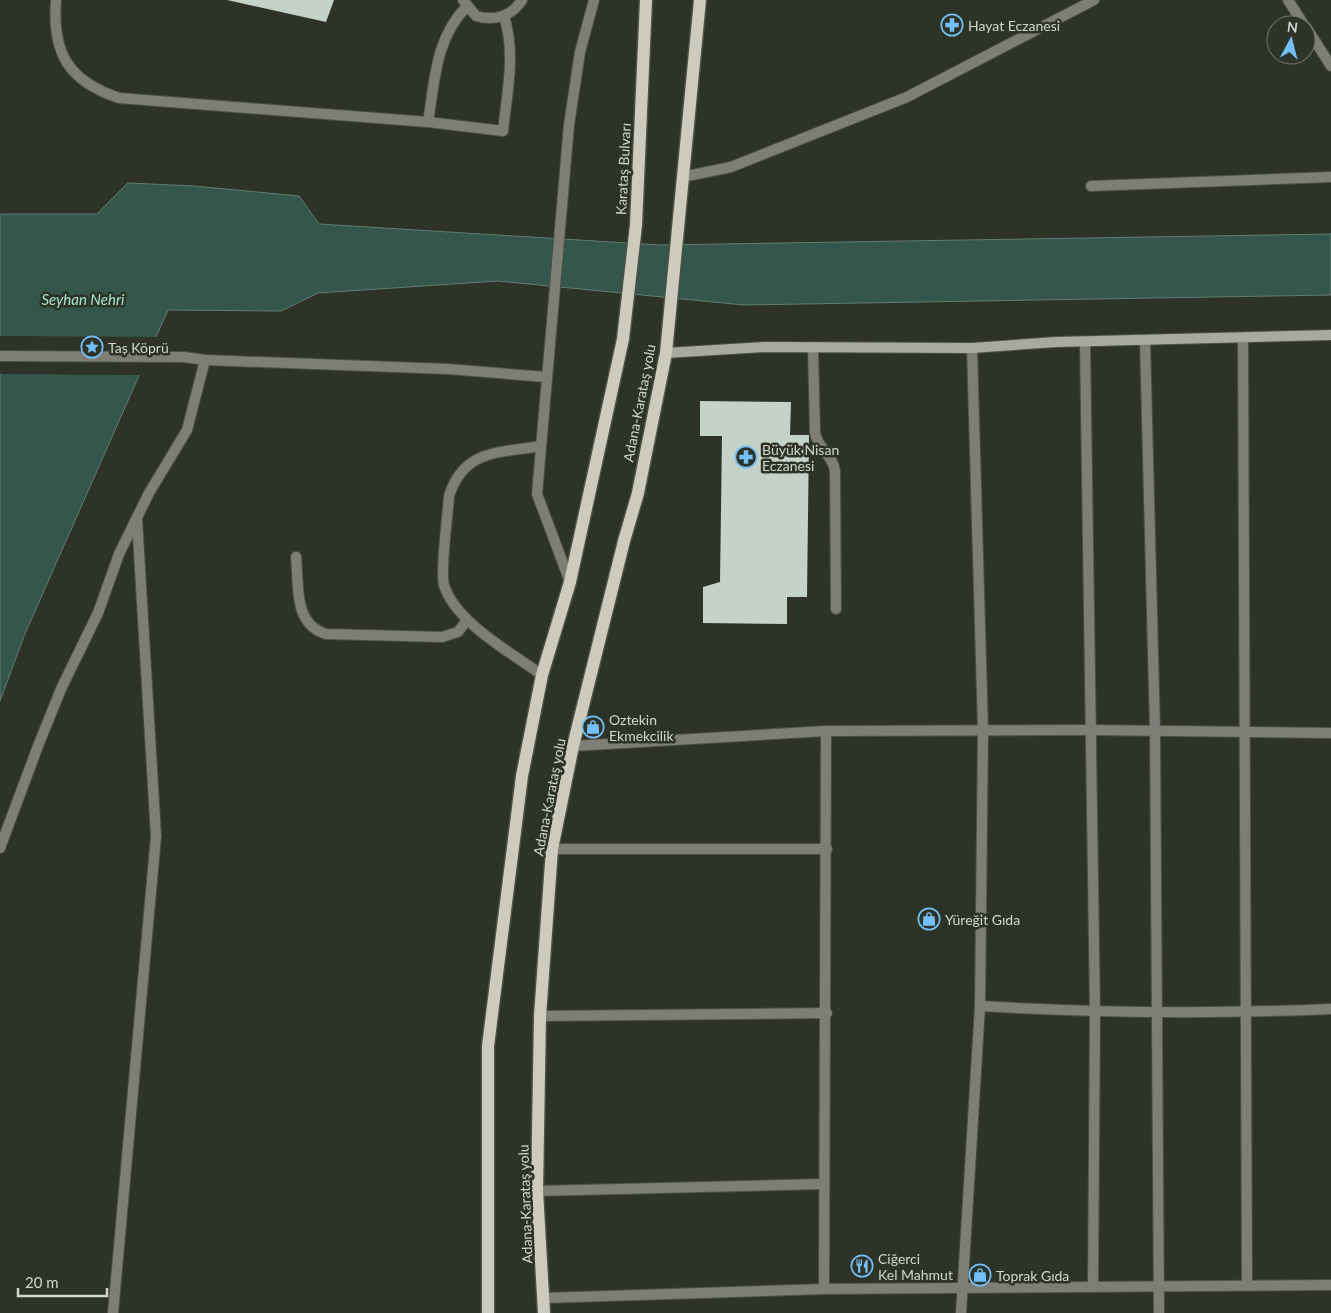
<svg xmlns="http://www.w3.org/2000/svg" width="1331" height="1313" viewBox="0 0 1331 1313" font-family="Lato,sans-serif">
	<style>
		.water { fill: #34564b; stroke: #637c72 }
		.pier { fill: #2e3327 }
		.building { fill: #c5d2c7 }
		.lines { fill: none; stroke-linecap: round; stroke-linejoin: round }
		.service-casing { stroke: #4c5045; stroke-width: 12 }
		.pedestrian-casing { stroke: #4c5045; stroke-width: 12 }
		.minor-casing { stroke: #4c5045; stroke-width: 12 }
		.secondary-casing { stroke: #4c5045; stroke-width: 12 }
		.primary-casing { stroke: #4c5045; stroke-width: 15 }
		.service { stroke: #7e7e77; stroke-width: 10 }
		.pedestrian { stroke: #7e7e77; stroke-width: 10 }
		.minor { stroke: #7e7e77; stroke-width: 10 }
		.secondary { stroke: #aaa99f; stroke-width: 10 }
		.primary { stroke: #cccbbe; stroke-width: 12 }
		.labels { text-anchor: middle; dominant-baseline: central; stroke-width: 5; stroke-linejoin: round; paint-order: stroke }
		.poi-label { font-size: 14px; fill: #d2d5ce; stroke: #2e3327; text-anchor: start }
		.street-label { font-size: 14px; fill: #d2d5ce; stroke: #2e3327 }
		.water-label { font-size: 15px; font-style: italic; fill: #a3e5cf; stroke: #2e3327 }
	</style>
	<rect width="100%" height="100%" fill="#2e3327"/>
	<polygon class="water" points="128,183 194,186 299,196 319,224 660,245 1331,234 1331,295 744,305 498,281 318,293 281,311 168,310 24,636 0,701 0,214 97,214"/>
	<polygon class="pier" points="0,336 159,337 142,375 0,374"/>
	<g class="building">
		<polygon points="227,0 334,0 326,22"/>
		<polygon points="700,401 791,402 790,435 809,435 807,597 787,597 787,624 703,623 703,587 720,582 722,436 700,436"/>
	</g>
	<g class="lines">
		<g class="service-casing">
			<g id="service">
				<path d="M56,0C52,53 68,81 119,98L428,122L503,131C507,92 516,54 504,16"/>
				<path d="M463,0L476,16C494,21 511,17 522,0"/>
				<path d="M428,122C435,80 435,39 467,6"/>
				<polyline points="1091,186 1331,177"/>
				<path d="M813,347L815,433C818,449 833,455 835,471L836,609"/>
				<path d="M541,446C499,453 464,449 449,496C448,514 440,571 444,585C455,622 512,653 542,675"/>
				<path d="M296,557C299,585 293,624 326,634L442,637L458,632L467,620"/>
			</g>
		</g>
		<g class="pedestrian-casing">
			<polyline id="pedestrian" points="0,356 184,357 205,360"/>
		</g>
		<g class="minor-casing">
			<g id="minor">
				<polyline points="1288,0 1304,25"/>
				<polyline points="1306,27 1331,66"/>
				<polyline points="682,177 731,167 907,97 1094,0"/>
				<polyline points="1243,338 1247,1285"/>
				<polyline points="1145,341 1155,730 1159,1313"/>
				<polyline points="1085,342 1095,1011 1093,1286"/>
				<polyline points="570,582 537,494 569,125 580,52 594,0"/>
				<polyline points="573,746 826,731 1091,730 1331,733"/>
				<polyline points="0,848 38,746 61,689 98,613 119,554 149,493 187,430 205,360 448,369 546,377"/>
				<polyline points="552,849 827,849"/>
				<path d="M980,1006C1096,1013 1214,1014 1331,1009"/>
				<polyline points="540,1016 827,1013"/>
				<polyline points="537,1191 824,1184"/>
				<polyline points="824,1289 826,731"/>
				<polyline points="544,1298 824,1289 1331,1285"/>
				<polyline points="113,1313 156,836 137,519"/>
				<polyline points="961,1313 980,1006 983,730 972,348"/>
			</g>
		</g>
		<g class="secondary-casing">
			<polyline id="secondary" points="666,353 765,347 972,348 1056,342 1331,335"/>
		</g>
		<g class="primary-casing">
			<g id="primary">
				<polyline points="488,1313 488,1046 522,776 542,675 570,582 623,339 636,225 646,0"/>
				<polyline points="544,1313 537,1191 540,1016 552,849 573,746 624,541 638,493 666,353 700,0"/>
			</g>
		</g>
		<use href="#service" class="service"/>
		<use href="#pedestrian" class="pedestrian"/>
		<use href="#minor" class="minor"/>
		<use href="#secondary" class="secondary"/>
		<use href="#primary" class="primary"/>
	</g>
	<defs>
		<g id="pharmacy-ring" transform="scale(1.125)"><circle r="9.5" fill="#2e3327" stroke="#74c0f6" stroke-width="1.5"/><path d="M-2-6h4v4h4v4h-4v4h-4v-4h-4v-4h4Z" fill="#74c0f6"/></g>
		<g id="sight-ring" transform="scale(1.125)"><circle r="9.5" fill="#2e3327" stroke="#74c0f6" stroke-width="1.5"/><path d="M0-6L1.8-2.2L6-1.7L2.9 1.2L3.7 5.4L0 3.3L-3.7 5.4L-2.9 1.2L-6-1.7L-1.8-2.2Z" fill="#74c0f6"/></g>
		<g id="shop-ring" transform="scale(1.125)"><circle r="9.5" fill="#2e3327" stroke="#74c0f6" stroke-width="1.5"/><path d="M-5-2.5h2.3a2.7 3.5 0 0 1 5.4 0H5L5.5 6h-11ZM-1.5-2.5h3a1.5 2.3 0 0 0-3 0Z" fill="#74c0f6"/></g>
		<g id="restaurant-ring" transform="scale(1.125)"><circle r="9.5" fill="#2e3327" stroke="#74c0f6" stroke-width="1.5"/><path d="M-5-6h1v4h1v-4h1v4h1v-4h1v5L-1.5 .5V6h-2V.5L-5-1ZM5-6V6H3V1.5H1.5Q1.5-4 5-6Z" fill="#74c0f6"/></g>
	</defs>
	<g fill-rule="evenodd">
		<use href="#pharmacy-ring" x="952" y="25"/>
		<use href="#sight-ring" x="92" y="347"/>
		<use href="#pharmacy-ring" x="746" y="457"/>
		<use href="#shop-ring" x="593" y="727"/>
		<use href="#shop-ring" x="929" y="919"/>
		<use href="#restaurant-ring" x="862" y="1266"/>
		<use href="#shop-ring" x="980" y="1275"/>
	</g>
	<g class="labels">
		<g class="poi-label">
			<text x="968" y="25">Hayat Eczanesi</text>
			<text x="108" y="347">Taș Köprü</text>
			<text x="762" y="449">Büyük Nisan<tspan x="762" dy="16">Eczanesi</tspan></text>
			<text x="609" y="719">Oztekin<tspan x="609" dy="16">Ekmekcilik</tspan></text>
			<text x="945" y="919">Yüreğit Gıda</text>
			<text x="878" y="1258">Ciğerci<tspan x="878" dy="16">Kel Mahmut</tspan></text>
			<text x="996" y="1275">Toprak Gıda</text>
		</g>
		<g class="street-label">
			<text transform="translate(623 169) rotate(-87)">Karataş Bulvarı</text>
			<text transform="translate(639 403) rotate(-79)">Adana-Karataş yolu</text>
			<text transform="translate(549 797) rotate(-79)">Adana-Karataş yolu</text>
			<text transform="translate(525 1204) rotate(-92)">Adana-Karataş yolu</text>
		</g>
		<g class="water-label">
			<text x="83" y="299">Seyhan Nehri</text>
		</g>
	</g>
	<g transform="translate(1291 40) rotate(7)"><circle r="24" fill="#2e3327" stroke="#70746a"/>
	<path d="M0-4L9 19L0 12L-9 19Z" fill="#74c0f6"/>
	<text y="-8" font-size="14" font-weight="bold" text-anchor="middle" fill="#d2d5ce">N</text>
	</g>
	<path d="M18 1288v8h89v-8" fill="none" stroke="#d2d5ce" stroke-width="2.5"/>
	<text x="25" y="1288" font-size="15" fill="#d2d5ce" stroke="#2e3327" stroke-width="4" paint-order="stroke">20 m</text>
</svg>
